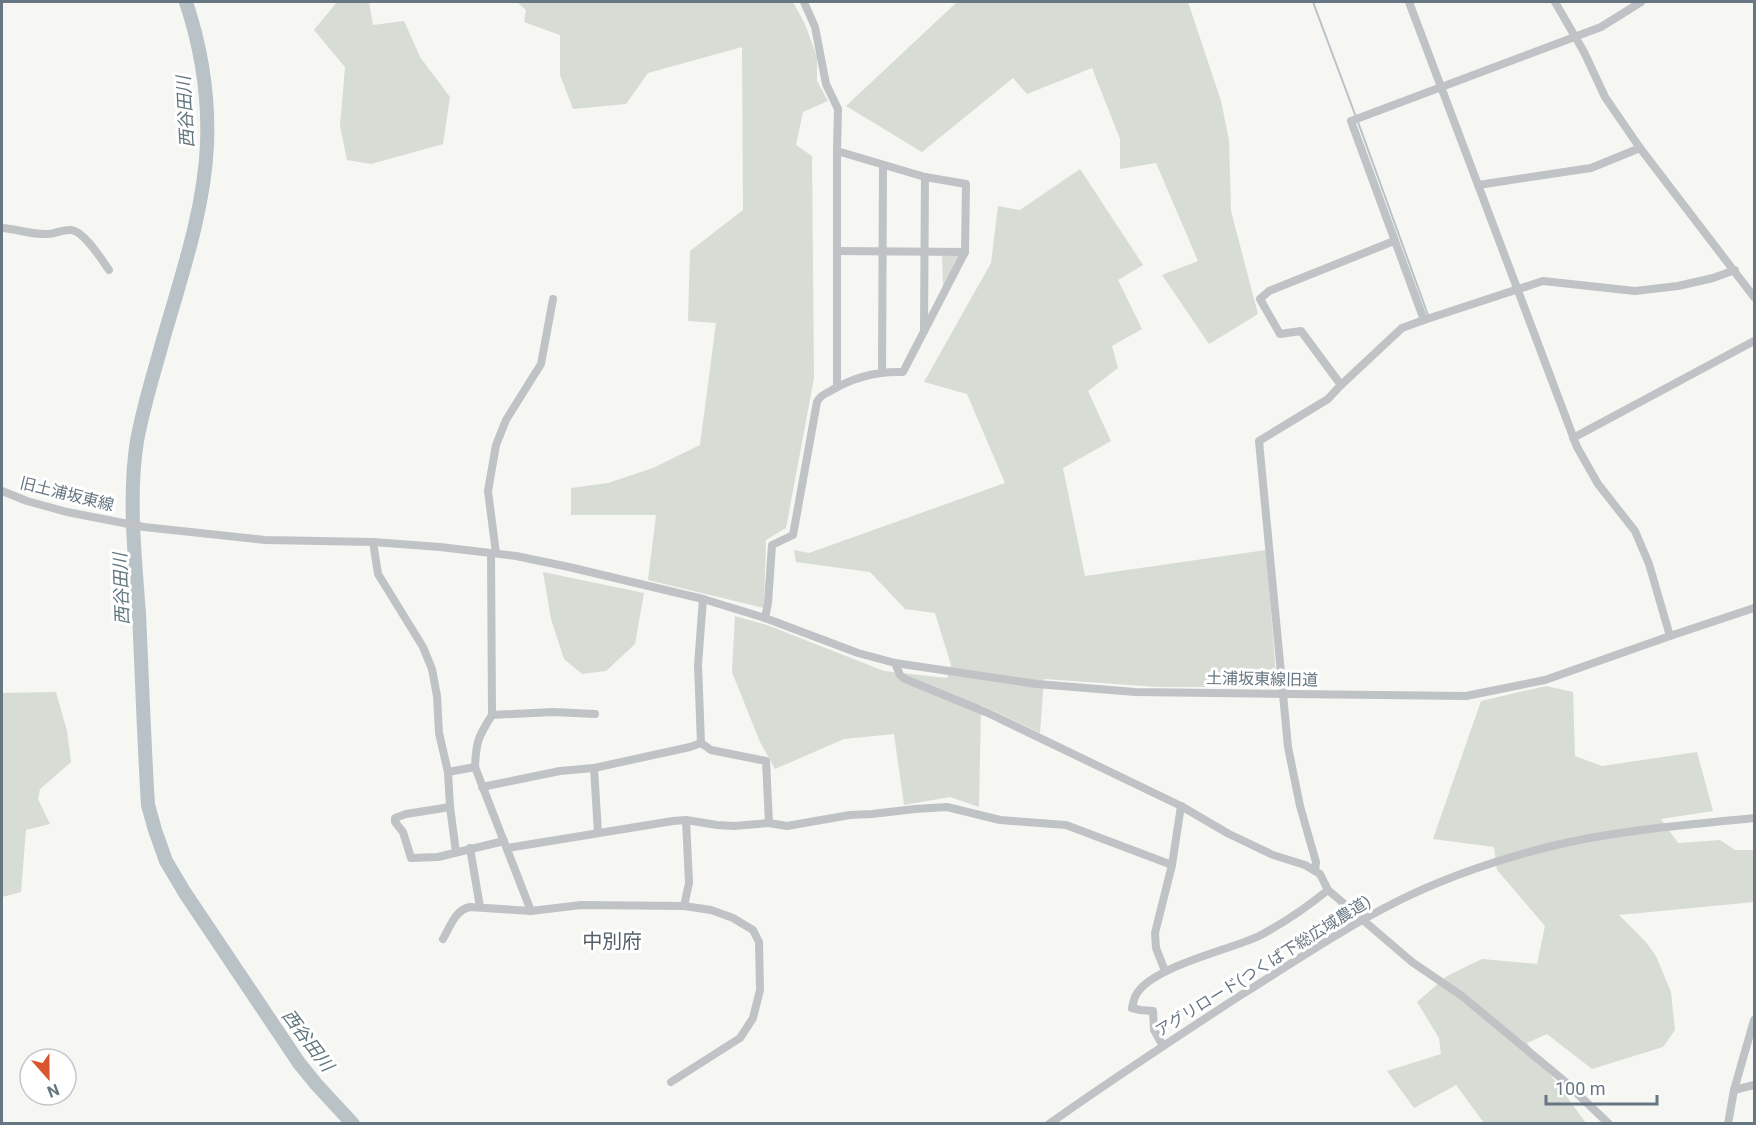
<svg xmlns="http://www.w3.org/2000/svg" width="1756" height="1125" viewBox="0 0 1756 1125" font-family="Roboto,'Noto Sans JP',sans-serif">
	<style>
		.green { fill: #d7dcd4 }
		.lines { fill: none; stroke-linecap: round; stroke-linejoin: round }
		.stream { stroke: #b8c2c7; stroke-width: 2 }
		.river { stroke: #b8c2c7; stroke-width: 14 }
		.minor { stroke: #bfc3c6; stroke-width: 8 }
		.labels { text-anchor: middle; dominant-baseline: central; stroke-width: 6; stroke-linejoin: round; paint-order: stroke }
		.street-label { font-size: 16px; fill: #667682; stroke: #fff }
		.water-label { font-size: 18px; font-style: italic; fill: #62777f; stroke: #fff }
		.quarter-label { font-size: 20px; fill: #545f67; stroke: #fff }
	</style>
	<rect width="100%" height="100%" fill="#f6f6f2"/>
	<g class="green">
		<polygon points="337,2 369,2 373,25 404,21 420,57 450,97 443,144 371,164 347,160 340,126 345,67 314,30"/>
		<polygon points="517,2 793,2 805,24 817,57 817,81 828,101 803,112 796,145 812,156 814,378 786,528 766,540 764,608 648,580 656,515 571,515 571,488 608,483 653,468 700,445 716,323 688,321 690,251 743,210 742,47 648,73 626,104 573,109 560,75 560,35 524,22 526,10"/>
		<polygon points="957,2 1188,2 1221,101 1229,140 1231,211 1258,314 1209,344 1162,275 1198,261 1156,163 1120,169 1120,139 1092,68 1027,94 1013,78 922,152 846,106"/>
		<polygon points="1080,169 1143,265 1118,280 1142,329 1112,346 1118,368 1088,391 1111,441 1063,468 1085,576 1266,550 1277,687 1158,687 1044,679 1040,733 981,705 979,807 950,797 904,805 894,734 844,739 775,769 760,742 732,672 735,616 767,625 884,671 947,678 951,665 935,613 905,609 870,572 796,562 794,550 809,553 1005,483 967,394 924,382 991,263 998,206 1020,210"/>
		<polygon points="960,255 943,288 942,256"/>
		<polygon points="543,572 644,593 635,644 606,671 582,674 564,659 551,619"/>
		<polygon points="1546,686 1573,692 1575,756 1602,766 1697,752 1713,811 1661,819 1678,843 1720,840 1735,850 1754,850 1754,902 1619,915 1645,941 1656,956 1671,992 1675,1030 1663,1047 1592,1069 1547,1034 1527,1043 1586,1123 1484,1123 1456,1085 1414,1108 1387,1071 1441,1054 1439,1038 1417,1002 1447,976 1482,959 1537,964 1545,926 1497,870 1494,847 1433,839 1481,701"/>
		<polygon points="56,692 67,731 71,762 40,789 38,799 50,824 26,830 21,892 2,897 2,693"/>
	</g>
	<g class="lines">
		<g class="stream">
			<polyline points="1313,2 1356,117"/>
			<polyline points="1358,122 1428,315"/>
		</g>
		<path class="river" d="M186,2C201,47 209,97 207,145C204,211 181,277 163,340C154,373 143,407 137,441C128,496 135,559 139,614C142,677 144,741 148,805L155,830L166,861L185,893L299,1063L316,1084L353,1124"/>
		<g class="minor">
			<polyline points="804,2 815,27 826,84 838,109 837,151 837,386"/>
			<polyline points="1409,2 1577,447 1598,484 1635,531 1649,564 1670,636"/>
			<polyline points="1555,2 1584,52 1605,97 1640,148 1754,297"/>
			<polyline points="1478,185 1591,168 1640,148"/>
			<path d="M2,228C17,229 33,235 48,234C55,234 64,229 71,230C84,231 102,260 109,270"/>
			<polyline points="837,251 965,252"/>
			<polyline points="1424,320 1351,121 1601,27 1641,2"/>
			<polyline points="924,331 925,177"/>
			<polyline points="882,373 883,165"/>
			<polyline points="1341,385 1301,331 1280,334 1260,299 1269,291 1394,241"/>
			<polyline points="1573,438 1754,341"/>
			<polyline points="2,491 27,501 67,512 144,527 265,540 373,542 440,547 516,556 569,567 703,599 765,618 858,653 895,663 1037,684 1135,692 1466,696 1545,680 1670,636 1754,608"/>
			<polyline points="373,542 378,574 423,647 432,669 437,696 439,733 448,772 450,807 456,852"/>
			<path d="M491,553L492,715C478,737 476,742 475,767L531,911"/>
			<polyline points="496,553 488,491 496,445 506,420 541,364 553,299"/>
			<path d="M765,618L768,603L772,545L793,535L817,402C821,394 826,394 832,390C854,377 877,371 903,372L965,252L966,184L925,177L837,151"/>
			<polyline points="895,663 900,675 905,679 988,713 1181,806 1229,834 1273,855 1305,865 1320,874 1328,890 1412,962 1462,996 1562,1079 1609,1124"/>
			<polyline points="492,715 553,712 595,714"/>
			<polyline points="701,743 711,750 766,761 769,823"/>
			<polyline points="594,768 598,833"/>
			<polyline points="448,772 475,767"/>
			<polyline points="482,787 560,771 594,768 690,747 701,743 698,665 703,599"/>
			<polyline points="450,807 406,814 395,818 395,822 403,832 411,858 438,857 504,841"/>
			<polyline points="470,848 480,907"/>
			<polyline points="507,848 673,821 686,820 717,825 734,826 769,823 787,826 850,815 872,814 915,809 947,807 1000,820 1066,825 1172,865"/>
			<polyline points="1315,870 1316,862 1300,806 1288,747 1259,441 1328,399 1341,385 1402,328 1424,320 1543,281 1635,291 1678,286 1713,278 1735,270"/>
			<polyline points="684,906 689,883 686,820"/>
			<path d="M443,939C450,927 455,910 470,907L531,911L581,905L684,906L711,910L733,918L753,930L759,942L760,990L753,1018L740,1038L671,1082"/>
			<polyline points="1165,971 1156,948 1155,933 1172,865 1181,806"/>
			<path d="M1163,1046L1154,1030L1153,1011L1140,1010L1132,1008C1133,1004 1134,998 1136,995C1150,967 1230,950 1259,936C1284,923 1307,907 1328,890"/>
			<polyline points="1734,1090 1754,1085"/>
			<path d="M1049,1124C1111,1080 1175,1038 1238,997C1291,964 1342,929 1398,901C1446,877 1500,859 1552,846C1618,830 1687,825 1754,818"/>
			<polyline points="1728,1124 1734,1090 1754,1020"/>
		</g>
	</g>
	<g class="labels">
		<g class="street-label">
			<text transform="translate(67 494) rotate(14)">旧土浦坂東線</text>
			<text transform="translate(1262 679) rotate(1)">土浦坂東線旧道</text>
			<text transform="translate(1263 966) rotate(-32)">アグリロード(つくば下総広域農道)</text>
		</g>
		<g class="water-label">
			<text transform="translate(185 112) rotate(-93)">西谷田川</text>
			<text transform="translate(121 589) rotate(-92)">西谷田川</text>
			<text transform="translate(308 1040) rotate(53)">西谷田川</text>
		</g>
		<g class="quarter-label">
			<text x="612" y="941">中別府</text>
		</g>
	</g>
	<rect width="1756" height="1125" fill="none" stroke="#667682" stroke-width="6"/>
	<g transform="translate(48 1077) rotate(159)"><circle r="28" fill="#ffffff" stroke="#c2c8cd" stroke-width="1.5"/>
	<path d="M0-4.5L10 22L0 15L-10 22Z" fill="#da552e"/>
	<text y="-9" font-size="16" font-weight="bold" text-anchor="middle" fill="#667682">N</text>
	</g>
	<path d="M1546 1095v9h111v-9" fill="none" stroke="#667682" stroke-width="3"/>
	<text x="1555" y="1095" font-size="18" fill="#667682" stroke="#ffffff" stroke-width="4.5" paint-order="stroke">100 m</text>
</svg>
